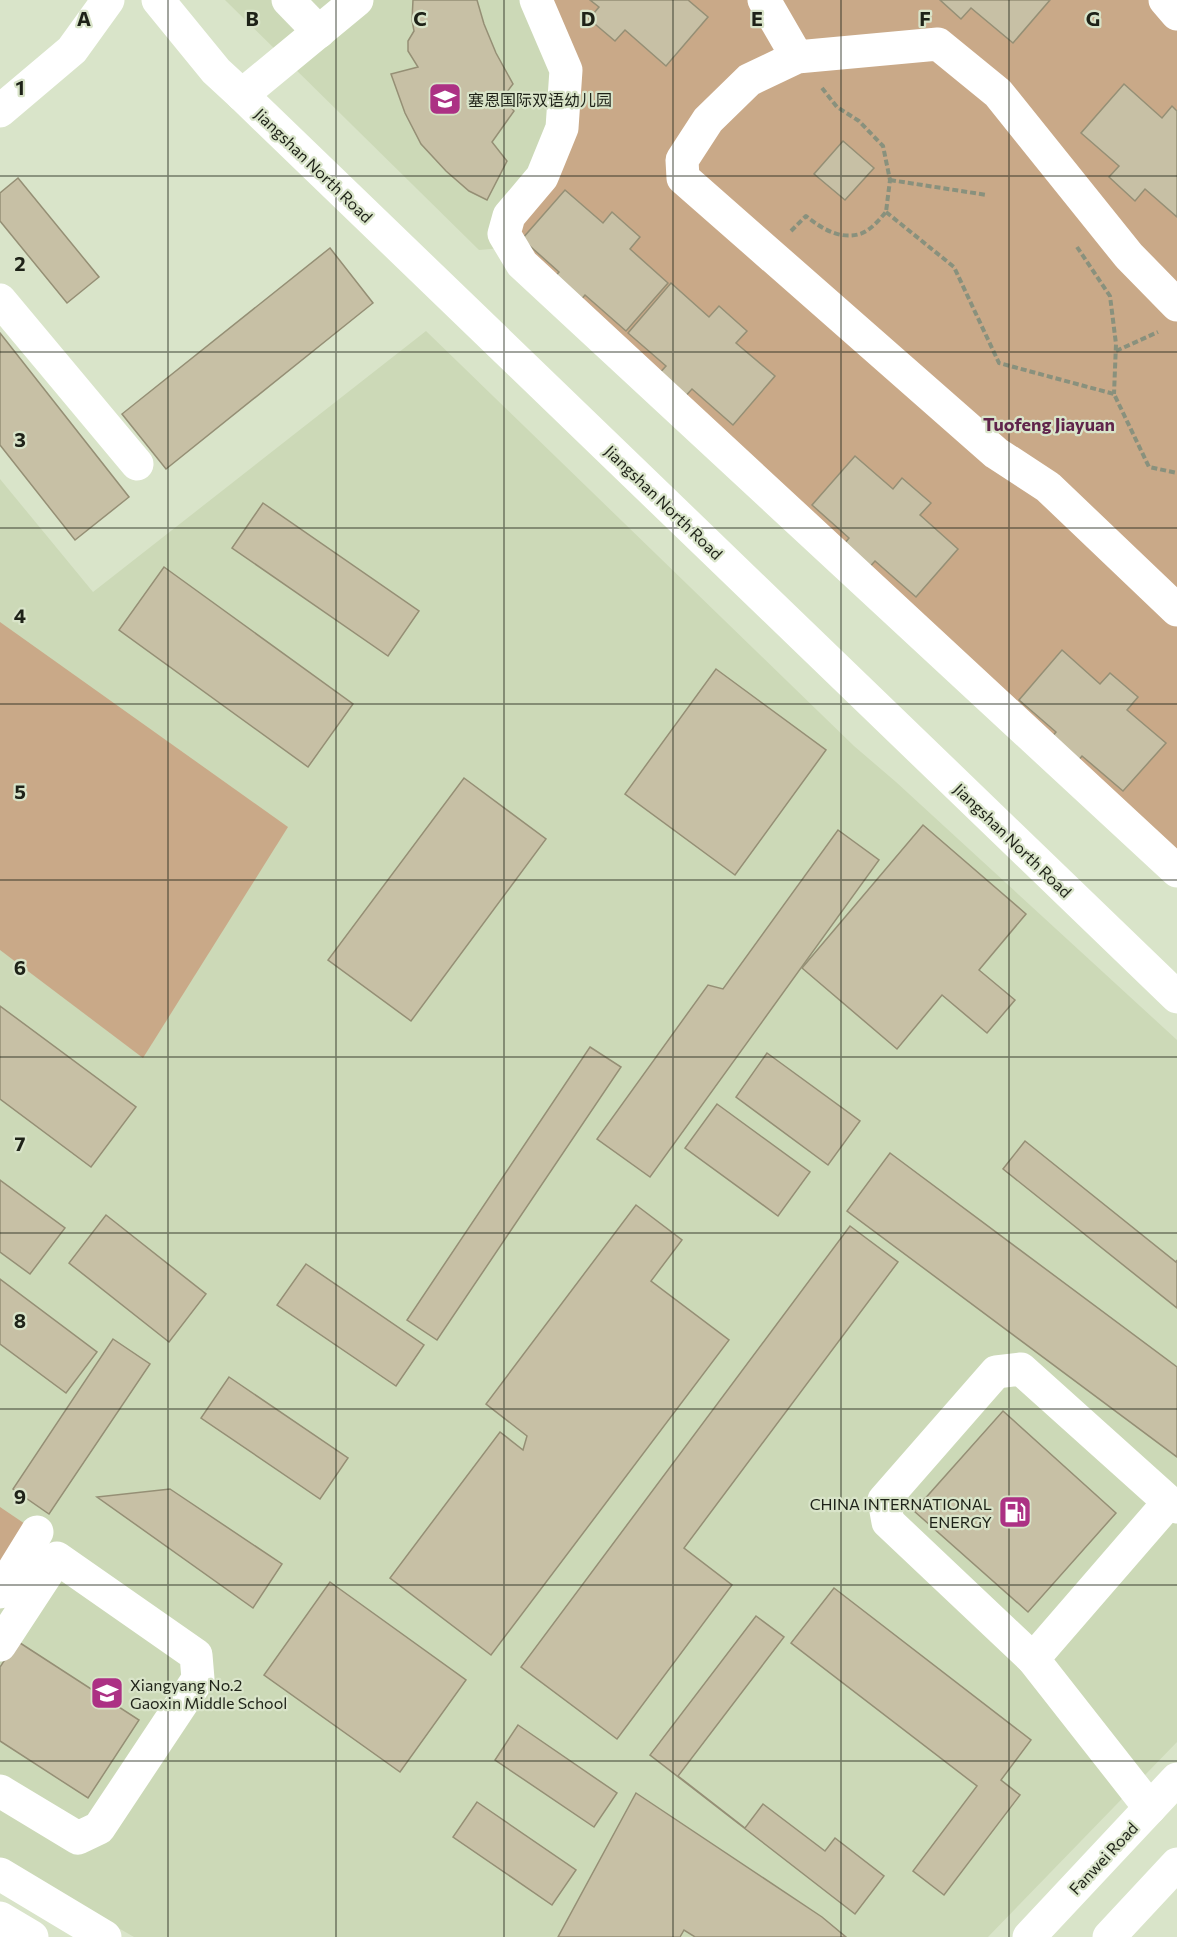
<svg xmlns="http://www.w3.org/2000/svg" width="1177" height="1937" viewBox="0 0 1177 1937" font-family="Commissioner,'Noto Sans SC',sans-serif">
	<style>
		.built { fill: #ccd9b7 }
		.green { fill: #c9a988 }
		.building { fill: #c7c0a5; stroke: #958f75; stroke-width: 1.5 }
		.lines { fill: none; stroke-linecap: round; stroke-linejoin: round }
		.path { stroke: #89917d; stroke-width: 4; stroke-dasharray: 6 3; stroke-linecap: butt }
		.minor { stroke: #fff; stroke-width: 33 }
		.grid { fill: none; stroke: #1e2218; stroke-width: 1.5; stroke-opacity: 0.55 }
		.labels { text-anchor: middle; dominant-baseline: central; stroke-width: 4.5; stroke-linejoin: round; paint-order: stroke }
		.poi-label { font-size: 16px; fill: #1e2218; stroke: #d9e4c9; text-anchor: start }
		.street-label { font-size: 16px; fill: #1e2218; stroke: #d9e4c9 }
		.neighbourhood-label { font-size: 18px; font-weight: bold; fill: #60244b; stroke: #d9e4c9 }
		.grid-label { font-size: 20px; text-anchor: middle; font-weight: bold; fill: #1e2218; stroke: #d9e4c9; stroke-width: 4.5; stroke-linejoin: round; paint-order: stroke }
	</style>
	<rect width="100%" height="100%" fill="#d9e4c9"/>
	<g class="built">
		<polygon points="225,0 536,0 566,70 512,247 479,250"/>
		<polygon points="426,331 854,746 896,782 1177,1040 1177,1742 988,1937 134,1937 0,1860 0,479 93,592"/>
	</g>
	<g class="green">
		<polygon points="536,0 1165,0 1177,14 1177,871 522,264 511,214 562,128"/>
		<polygon points="0,622 288,827 143,1058 0,950"/>
		<polygon points="0,1507 37,1532 0,1592"/>
	</g>
	<g class="building">
		<polygon points="413,0 477,0 484,24 496,53 513,84 503,97 514,111 492,142 507,161 487,200 469,191 446,171 421,144 405,113 391,74 418,67 408,51 408,41 414,31 412,20"/>
		<polygon points="590,0 688,0 708,17 666,66 625,30 615,41 589,19 599,7"/>
		<polygon points="940,0 1050,0 1013,43 971,8 961,19"/>
		<polygon points="1124,84 1162,118 1172,106 1177,111 1177,217 1145,189 1135,201 1109,177 1119,166 1081,133"/>
		<polygon points="843,141 874,168 845,200 814,174"/>
		<polygon points="18,178 99,277 67,303 0,221 0,193"/>
		<polygon points="565,190 603,223 612,212 640,237 630,249 668,283 626,331 585,295 575,307 549,283 559,272 522,239"/>
		<polygon points="330,248 373,303 166,469 122,414"/>
		<polygon points="671,283 709,317 719,306 747,331 736,343 775,376 733,425 692,389 682,400 656,377 666,366 628,333"/>
		<polygon points="0,333 129,497 75,540 0,445"/>
		<polygon points="855,456 893,489 902,478 931,503 920,515 958,549 916,597 875,561 865,572 839,550 849,538 812,505"/>
		<polygon points="263,503 419,611 388,656 232,548"/>
		<polygon points="164,567 353,704 308,767 119,630"/>
		<polygon points="1062,650 1100,684 1110,673 1138,697 1127,710 1166,743 1123,791 1082,756 1073,767 1046,744 1056,732 1019,700"/>
		<polygon points="716,669 826,750 735,875 625,794"/>
		<polygon points="464,778 546,839 411,1021 328,960"/>
		<polygon points="923,825 1026,914 979,970 1015,1000 987,1033 942,995 897,1049 802,968"/>
		<polygon points="838,830 879,860 650,1177 597,1139 708,985 723,989"/>
		<polygon points="0,1006 136,1107 91,1167 0,1099"/>
		<polygon points="590,1047 621,1067 437,1340 407,1320"/>
		<polygon points="767,1053 860,1121 828,1165 736,1097"/>
		<polygon points="717,1104 810,1172 778,1216 685,1148"/>
		<polygon points="1025,1141 1176,1262 1177,1260 1177,1308 1003,1169"/>
		<polygon points="890,1153 1177,1367 1177,1457 847,1211"/>
		<polygon points="0,1180 65,1228 30,1274 0,1252"/>
		<polygon points="636,1205 682,1240 651,1281 729,1340 491,1655 390,1578 500,1432 523,1450 527,1436 486,1404"/>
		<polygon points="106,1215 206,1294 169,1342 69,1263"/>
		<polygon points="850,1226 898,1262 684,1548 732,1585 617,1739 521,1667"/>
		<polygon points="306,1264 424,1345 396,1386 277,1305"/>
		<polygon points="0,1279 97,1352 66,1393 0,1344"/>
		<polygon points="113,1339 150,1364 49,1514 13,1489"/>
		<polygon points="229,1377 348,1458 320,1499 201,1418"/>
		<polygon points="1003,1411 1116,1513 1028,1612 914,1511"/>
		<polygon points="170,1489 282,1564 253,1608 97,1497"/>
		<polygon points="330,1582 466,1680 400,1772 264,1675"/>
		<polygon points="834,1588 1031,1740 1001,1780 1020,1795 944,1895 913,1871 977,1786 791,1643"/>
		<polygon points="756,1616 784,1637 678,1776 745,1828 763,1804 825,1851 835,1838 884,1876 855,1914 650,1755"/>
		<polygon points="17,1641 139,1720 88,1798 0,1741 0,1667"/>
		<polygon points="518,1725 617,1793 594,1827 495,1760"/>
		<polygon points="636,1793 822,1917 846,1937 695,1937 684,1930 680,1937 558,1937"/>
		<polygon points="477,1802 576,1870 552,1905 453,1837"/>
	</g>
	<g class="lines">
		<g class="path">
			<polyline points="890,180 987,195"/>
			<polyline points="886,212 954,267 999,363 1114,394 1149,467 1177,473"/>
			<path d="M791,231L806,216C821,228 839,240 860,234C870,231 879,220 886,212L890,180L883,146L859,121L837,107L822,88"/>
			<polyline points="1077,247 1110,296 1116,344 1114,394"/>
			<polyline points="1116,351 1158,332"/>
		</g>
		<g class="minor">
			<polyline points="158,0 216,71 242,95 1177,997"/>
			<polyline points="288,0 319,32"/>
			<polyline points="536,0 566,70 562,128 542,177 509,216 504,234 522,264 1177,871"/>
			<polyline points="764,0 797,57"/>
			<polyline points="1165,0 1177,14"/>
			<polyline points="242,95 357,0"/>
			<polyline points="0,111 72,50 108,0"/>
			<polyline points="0,300 137,464"/>
			<polyline points="1177,305 1129,256 998,93 938,44 797,57 749,80 708,120 682,160 683,178 996,453 1048,487 1177,610"/>
			<polyline points="0,1592 37,1532"/>
			<polyline points="0,1645 57,1558 196,1655 198,1679 99,1828 78,1838 0,1791"/>
			<polyline points="1033,1659 888,1522 884,1500 996,1372 1021,1369 1169,1502"/>
			<polyline points="1150,1808 1033,1659 1169,1502 1177,1507"/>
			<polyline points="0,1874 105,1937"/>
			<polyline points="0,1918 32,1937"/>
			<polyline points="1029,1937 1177,1779"/>
			<polyline points="1109,1937 1177,1864"/>
		</g>
	</g>
	<path class="grid" d="M168,0V1937M336,0V1937M504,0V1937M673,0V1937M841,0V1937M1009,0V1937M0,176H1177M0,352H1177M0,528H1177M0,704H1177M0,880H1177M0,1057H1177M0,1233H1177M0,1409H1177M0,1585H1177M0,1761H1177"/>
	<defs>
		<g id="school-square" transform="scale(1.725)"><rect x="-9" y="-9" width="18" height="18" rx="4" fill="#ac3184" stroke="#d9e4c9"/><path d="M0-5L7-2L0 1L-7-2ZM-4 1L0 2.5L4 1V4Q0 6-4 4Z" fill="#fff"/></g>
		<g id="fuel-square" transform="scale(1.725)"><rect x="-9" y="-9" width="18" height="18" rx="4" fill="#ac3184" stroke="#d9e4c9"/><path d="M-5.5-6h7V0h2V4h1.3V-2.5L3-4.5l.8-.8L6-3V5H2.5V1h-1V6h-7ZM-4.2-4.7v3.2H.2V-4.7Z" fill="#fff"/></g>
	</defs>
	<g fill-rule="evenodd">
		<use href="#school-square" x="445" y="99"/>
		<use href="#fuel-square" x="1015" y="1512"/>
		<use href="#school-square" x="107" y="1693"/>
	</g>
	<g class="labels">
		<g class="poi-label">
			<text x="468" y="99">塞恩国际双语幼儿园</text>
			<text x="992" y="1503" text-anchor="end">CHINA INTERNATIONAL<tspan x="992" dy="18">ENERGY</tspan></text>
			<text x="130" y="1684">Xiangyang No.2<tspan x="130" dy="18">Gaoxin Middle School</tspan></text>
		</g>
		<g class="street-label">
			<text transform="translate(314 165) rotate(44)">Jiangshan North Road</text>
			<text transform="translate(664 502) rotate(44)">Jiangshan North Road</text>
			<text transform="translate(1013 840) rotate(44)">Jiangshan North Road</text>
			<text transform="translate(1103 1858) rotate(-47)">Fanwei Road</text>
		</g>
		<g class="neighbourhood-label">
			<text x="1049" y="424">Tuofeng Jiayuan</text>
		</g>
	</g>
	<g class="grid-label">
		<text x="84" y="26">A</text>
		<text x="252" y="26">B</text>
		<text x="420" y="26">C</text>
		<text x="588" y="26">D</text>
		<text x="757" y="26">E</text>
		<text x="925" y="26">F</text>
		<text x="1093" y="26">G</text>
		<text x="20" y="95">1</text>
		<text x="20" y="271">2</text>
		<text x="20" y="447">3</text>
		<text x="20" y="623">4</text>
		<text x="20" y="799">5</text>
		<text x="20" y="975">6</text>
		<text x="20" y="1151">7</text>
		<text x="20" y="1328">8</text>
		<text x="20" y="1504">9</text>
	</g>
</svg>
